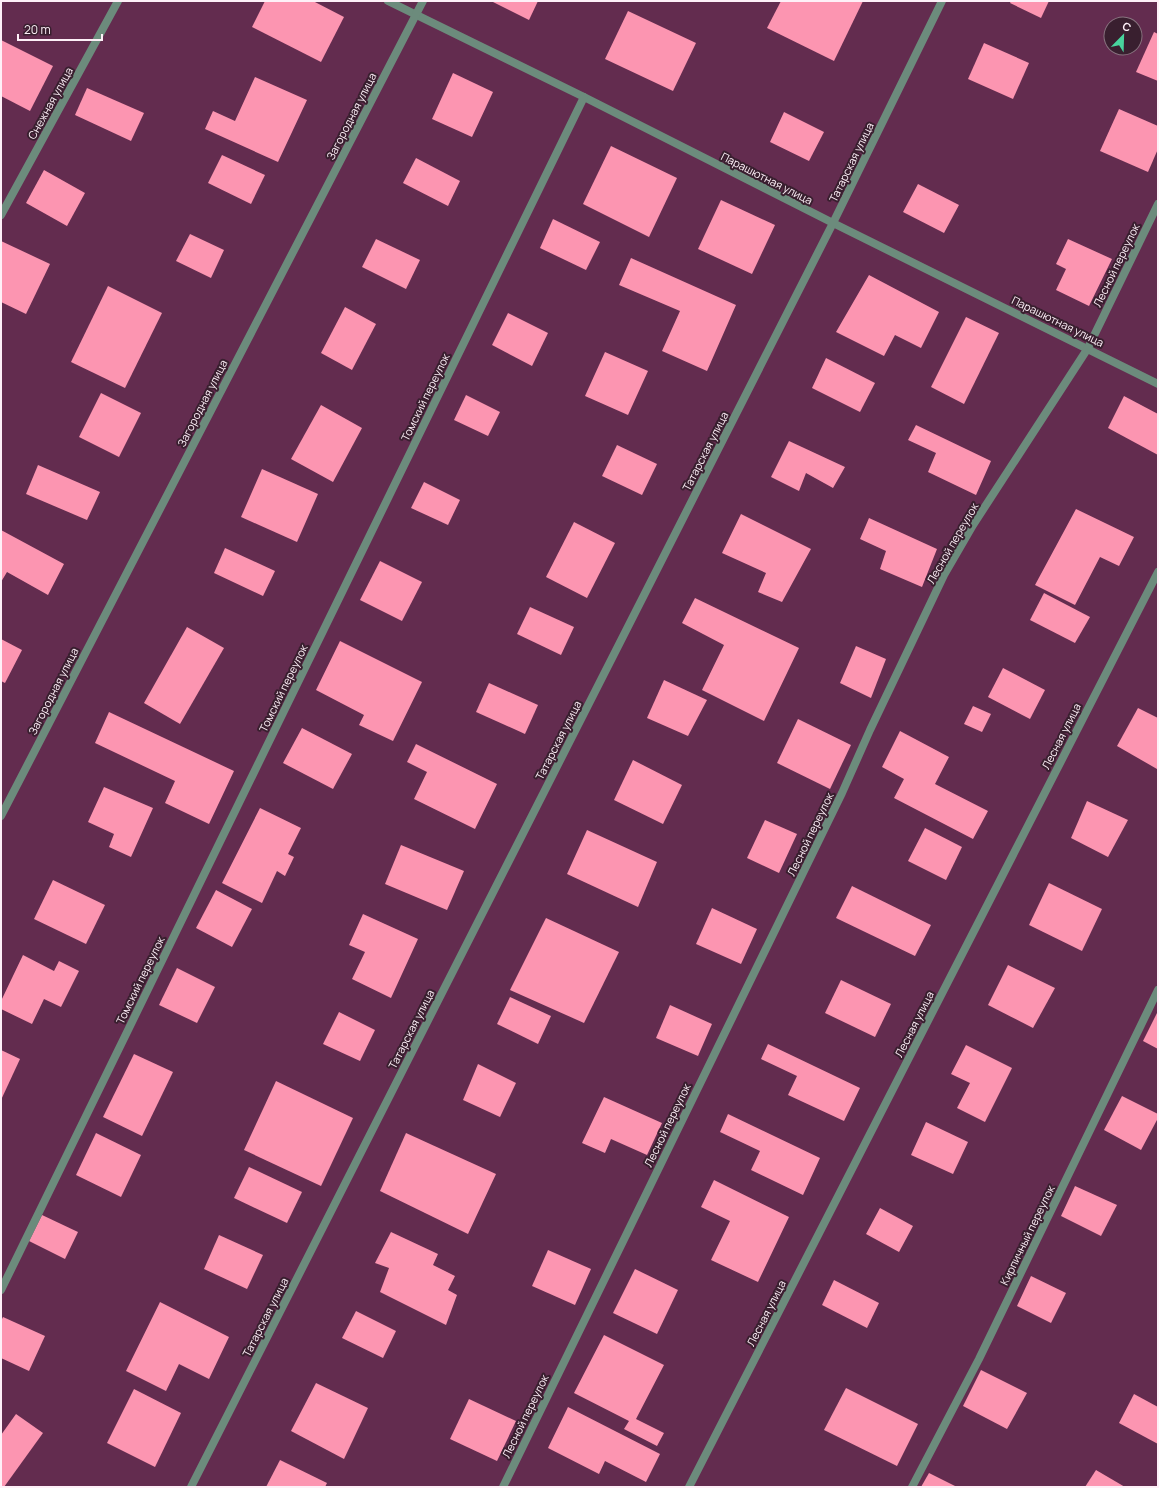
<svg xmlns="http://www.w3.org/2000/svg" width="1159" height="1488" viewBox="0 0 1159 1488" font-family="Manrope,sans-serif">
	<style>
		.building { fill: #fc95b1 }
		.lines { fill: none; stroke-linecap: round; stroke-linejoin: round }
		.street { stroke: #6c8b7c; stroke-width: 8 }
		.labels { text-anchor: middle; dominant-baseline: central; stroke-width: 4; stroke-linejoin: round; paint-order: stroke }
		.street-label { font-size: 11px; fill: #fef0f8; stroke: #391f2f }
	</style>
	<rect width="100%" height="100%" fill="#632c4f"/>
	<g class="building">
		<polygon points="265,1 313,1 344,17 321,62 252,27"/>
		<polygon points="491,1 538,1 529,20"/>
		<polygon points="781,1 863,1 834,61 767,28"/>
		<polygon points="1011,1 1049,1 1041,18 1010,3"/>
		<polygon points="628,11 696,43 673,91 605,59"/>
		<polygon points="1154,32 1158,34 1158,81 1136,72"/>
		<polygon points="1,40 53,66 30,111 1,96"/>
		<polygon points="984,43 1029,63 1013,99 968,79"/>
		<polygon points="453,73 493,92 472,137 432,119"/>
		<polygon points="255,77 307,100 278,162 205,129 213,111 235,121"/>
		<polygon points="87,88 144,113 131,141 75,115"/>
		<polygon points="1119,109 1158,126 1158,149 1148,172 1100,151"/>
		<polygon points="784,112 824,132 809,161 770,142"/>
		<polygon points="611,146 677,178 649,237 583,204"/>
		<polygon points="222,155 265,175 251,204 208,183"/>
		<polygon points="416,158 460,181 448,206 403,183"/>
		<polygon points="44,170 85,193 67,226 26,203"/>
		<polygon points="918,184 959,205 944,233 903,212"/>
		<polygon points="721,200 775,225 752,274 698,249"/>
		<polygon points="553,219 600,242 586,270 540,248"/>
		<polygon points="190,234 224,250 211,278 176,261"/>
		<polygon points="376,239 420,260 406,289 362,267"/>
		<polygon points="1068,239 1112,259 1089,306 1056,290 1066,269 1056,264"/>
		<polygon points="1,241 50,264 26,314 1,302"/>
		<polygon points="631,258 736,305 707,371 662,351 680,311 619,285"/>
		<polygon points="869,275 939,312 921,348 895,335 884,356 836,332"/>
		<polygon points="108,286 162,313 125,388 71,362"/>
		<polygon points="345,307 376,324 352,370 321,353"/>
		<polygon points="508,313 548,333 532,366 492,345"/>
		<polygon points="966,317 999,333 964,404 931,387"/>
		<polygon points="605,352 648,371 628,415 585,396"/>
		<polygon points="826,358 875,383 860,412 812,388"/>
		<polygon points="101,393 141,413 119,457 79,437"/>
		<polygon points="466,395 500,412 488,436 454,420"/>
		<polygon points="1124,396 1158,414 1158,455 1108,428"/>
		<polygon points="321,405 362,428 333,482 291,459"/>
		<polygon points="916,425 991,461 976,495 928,472 936,453 908,440"/>
		<polygon points="789,441 845,467 833,488 806,473 799,491 771,477"/>
		<polygon points="617,445 657,464 642,495 602,476"/>
		<polygon points="38,465 100,492 87,520 26,494"/>
		<polygon points="262,469 318,494 297,542 241,517"/>
		<polygon points="424,482 460,500 448,525 411,508"/>
		<polygon points="1076,509 1134,537 1119,566 1100,557 1075,605 1035,585"/>
		<polygon points="741,514 811,549 782,602 758,592 766,573 722,553"/>
		<polygon points="869,518 937,549 922,587 880,569 886,551 860,539"/>
		<polygon points="574,522 615,543 587,598 546,577"/>
		<polygon points="1,530 64,564 48,595 7,572 1,582"/>
		<polygon points="225,548 275,571 263,596 214,573"/>
		<polygon points="380,561 422,582 402,621 360,600"/>
		<polygon points="1044,593 1090,617 1075,643 1030,620"/>
		<polygon points="695,598 799,648 764,721 702,690 724,645 682,623"/>
		<polygon points="530,607 574,627 561,655 517,634"/>
		<polygon points="187,627 224,648 180,724 144,703"/>
		<polygon points="1,639 22,650 5,683 1,681"/>
		<polygon points="340,641 422,682 393,741 359,725 364,715 316,690"/>
		<polygon points="856,646 886,659 871,698 840,683"/>
		<polygon points="1003,668 1045,690 1030,719 988,697"/>
		<polygon points="664,680 707,700 688,736 647,718"/>
		<polygon points="489,683 538,705 525,734 476,712"/>
		<polygon points="973,706 991,714 982,732 964,724"/>
		<polygon points="1138,708 1158,718 1157,769 1117,746"/>
		<polygon points="109,712 234,771 209,824 165,803 175,781 95,743"/>
		<polygon points="798,719 851,745 830,789 777,763"/>
		<polygon points="302,728 352,754 333,789 283,763"/>
		<polygon points="900,731 949,757 935,784 988,811 973,839 894,798 904,779 882,767"/>
		<polygon points="416,744 497,784 475,829 414,799 427,772 407,762"/>
		<polygon points="633,760 682,785 663,824 614,800"/>
		<polygon points="104,787 153,808 131,857 109,847 114,834 88,822"/>
		<polygon points="1087,801 1128,820 1108,857 1071,838"/>
		<polygon points="260,808 301,828 288,854 294,857 285,876 277,871 262,903 222,883"/>
		<polygon points="765,820 797,834 779,873 747,858"/>
		<polygon points="925,828 962,847 946,880 908,861"/>
		<polygon points="587,830 657,862 638,907 567,874"/>
		<polygon points="401,845 464,871 447,910 385,884"/>
		<polygon points="53,880 105,905 86,944 34,919"/>
		<polygon points="1049,883 1102,909 1082,951 1029,925"/>
		<polygon points="852,886 931,925 915,956 836,918"/>
		<polygon points="216,890 252,909 232,947 196,928"/>
		<polygon points="712,908 757,929 741,964 696,944"/>
		<polygon points="363,914 418,939 391,998 352,979 365,952 349,945"/>
		<polygon points="546,918 619,952 584,1023 510,990"/>
		<polygon points="23,955 54,971 59,961 79,971 61,1007 44,999 32,1024 1,1009 1,1001"/>
		<polygon points="1008,965 1055,988 1033,1028 988,1005"/>
		<polygon points="177,968 215,987 197,1023 159,1005"/>
		<polygon points="841,980 891,1004 875,1037 825,1013"/>
		<polygon points="510,997 551,1016 538,1044 497,1024"/>
		<polygon points="670,1005 712,1024 698,1056 656,1038"/>
		<polygon points="1158,1011 1158,1049 1143,1041"/>
		<polygon points="339,1012 375,1030 360,1061 323,1044"/>
		<polygon points="768,1044 860,1088 844,1121 788,1095 797,1076 761,1059"/>
		<polygon points="966,1045 1012,1068 985,1122 957,1108 970,1083 951,1074"/>
		<polygon points="1,1050 20,1059 1,1100"/>
		<polygon points="134,1054 173,1072 142,1136 103,1117"/>
		<polygon points="478,1064 516,1083 500,1117 463,1100"/>
		<polygon points="276,1081 353,1118 321,1186 244,1150"/>
		<polygon points="1122,1096 1158,1114 1158,1118 1141,1150 1104,1130"/>
		<polygon points="604,1097 662,1123 647,1155 611,1139 605,1153 582,1143"/>
		<polygon points="728,1114 820,1158 803,1195 751,1170 760,1151 720,1132"/>
		<polygon points="926,1122 968,1142 953,1174 911,1155"/>
		<polygon points="96,1133 141,1155 121,1197 76,1175"/>
		<polygon points="406,1133 496,1174 468,1234 380,1191"/>
		<polygon points="249,1167 302,1192 287,1223 234,1198"/>
		<polygon points="714,1180 789,1217 758,1282 711,1260 730,1221 701,1207"/>
		<polygon points="1075,1186 1117,1205 1101,1236 1061,1216"/>
		<polygon points="880,1208 913,1226 899,1252 866,1234"/>
		<polygon points="42,1215 78,1232 65,1259 29,1241"/>
		<polygon points="391,1232 438,1254 433,1265 455,1276 448,1290 457,1295 446,1325 380,1292 389,1268 375,1263"/>
		<polygon points="219,1235 263,1255 247,1289 204,1269"/>
		<polygon points="548,1250 591,1269 575,1305 532,1286"/>
		<polygon points="635,1269 678,1290 657,1334 613,1313"/>
		<polygon points="1031,1276 1066,1293 1051,1323 1017,1306"/>
		<polygon points="834,1280 879,1303 867,1328 822,1305"/>
		<polygon points="160,1302 229,1337 209,1379 179,1364 166,1391 126,1371"/>
		<polygon points="356,1311 396,1331 383,1358 342,1338"/>
		<polygon points="3,1317 45,1336 29,1371 1,1358 1,1321"/>
		<polygon points="604,1335 664,1365 636,1419 664,1433 657,1446 624,1429 629,1421 574,1393"/>
		<polygon points="981,1370 1027,1393 1007,1429 963,1406"/>
		<polygon points="316,1383 368,1408 344,1459 291,1431"/>
		<polygon points="846,1388 918,1424 897,1466 824,1430"/>
		<polygon points="134,1389 181,1413 155,1467 107,1443"/>
		<polygon points="1134,1394 1158,1407 1158,1444 1119,1423"/>
		<polygon points="469,1399 516,1421 497,1461 450,1439"/>
		<polygon points="568,1407 660,1454 646,1482 605,1461 599,1474 548,1448"/>
		<polygon points="16,1414 43,1433 4,1487 1,1487 1,1435"/>
		<polygon points="280,1460 327,1483 325,1487 266,1487"/>
		<polygon points="1096,1470 1125,1487 1085,1487"/>
		<polygon points="929,1473 957,1487 921,1487"/>
	</g>
	<g class="lines">
		<g class="street">
			<polyline points="388,1 584,97 833,223 1158,384"/>
			<polyline points="1,215 118,1"/>
			<polyline points="1,816 423,1"/>
			<polyline points="1,1290 584,97"/>
			<polyline points="191,1487 833,223 942,1"/>
			<polyline points="503,1487 842,793 870,730 944,575 973,525 1088,348 1158,204"/>
			<polyline points="689,1487 1158,572"/>
			<polyline points="912,1487 979,1359 1158,990"/>
		</g>
	</g>
	<g class="labels">
		<g class="street-label">
			<text transform="translate(50 103) rotate(-61)">Снежная улица</text>
			<text transform="translate(351 116) rotate(-63)">Загородная улица</text>
			<text transform="translate(851 162) rotate(-64)">Татарская улица</text>
			<text transform="translate(767 178) rotate(27)">Парашютная улица</text>
			<text transform="translate(1116 265) rotate(-64)">Лесной переулок</text>
			<text transform="translate(1058 321) rotate(26)">Парашютная улица</text>
			<text transform="translate(425 397) rotate(-64)">Томский переулок</text>
			<text transform="translate(202 403) rotate(-63)">Загородная улица</text>
			<text transform="translate(705 451) rotate(-63)">Татарская улица</text>
			<text transform="translate(952 543) rotate(-60)">Лесной переулок</text>
			<text transform="translate(283 688) rotate(-64)">Томский переулок</text>
			<text transform="translate(53 691) rotate(-63)">Загородная улица</text>
			<text transform="translate(1061 736) rotate(-63)">Лесная улица</text>
			<text transform="translate(558 740) rotate(-63)">Татарская улица</text>
			<text transform="translate(810 834) rotate(-64)">Лесной переулок</text>
			<text transform="translate(140 980) rotate(-64)">Томский переулок</text>
			<text transform="translate(914 1024) rotate(-63)">Лесная улица</text>
			<text transform="translate(411 1029) rotate(-63)">Татарская улица</text>
			<text transform="translate(667 1125) rotate(-64)">Лесной переулок</text>
			<text transform="translate(1027 1235) rotate(-64)">Кирпичный переулок</text>
			<text transform="translate(766 1313) rotate(-63)">Лесная улица</text>
			<text transform="translate(265 1317) rotate(-63)">Татарская улица</text>
			<text transform="translate(525 1416) rotate(-64)">Лесной переулок</text>
		</g>
	</g>
	<rect width="1159" height="1488" fill="none" stroke="#fef0f8" stroke-width="4"/>
	<g transform="translate(1123 36) rotate(23)"><circle r="19" fill="#391f2f" stroke="#88737f"/>
	<path d="M0-3L7 15L0 10L-7 15Z" fill="#48d49d"/>
	<text y="-6" font-size="11" font-weight="bold" text-anchor="middle" fill="#fef0f8">С</text>
	</g>
	<path d="M18 34v6h84v-6" fill="none" stroke="#fef0f8" stroke-width="2"/>
	<text x="24" y="34" font-size="12" fill="#fef0f8" stroke="#391f2f" stroke-width="3" paint-order="stroke">20 m</text>
</svg>
